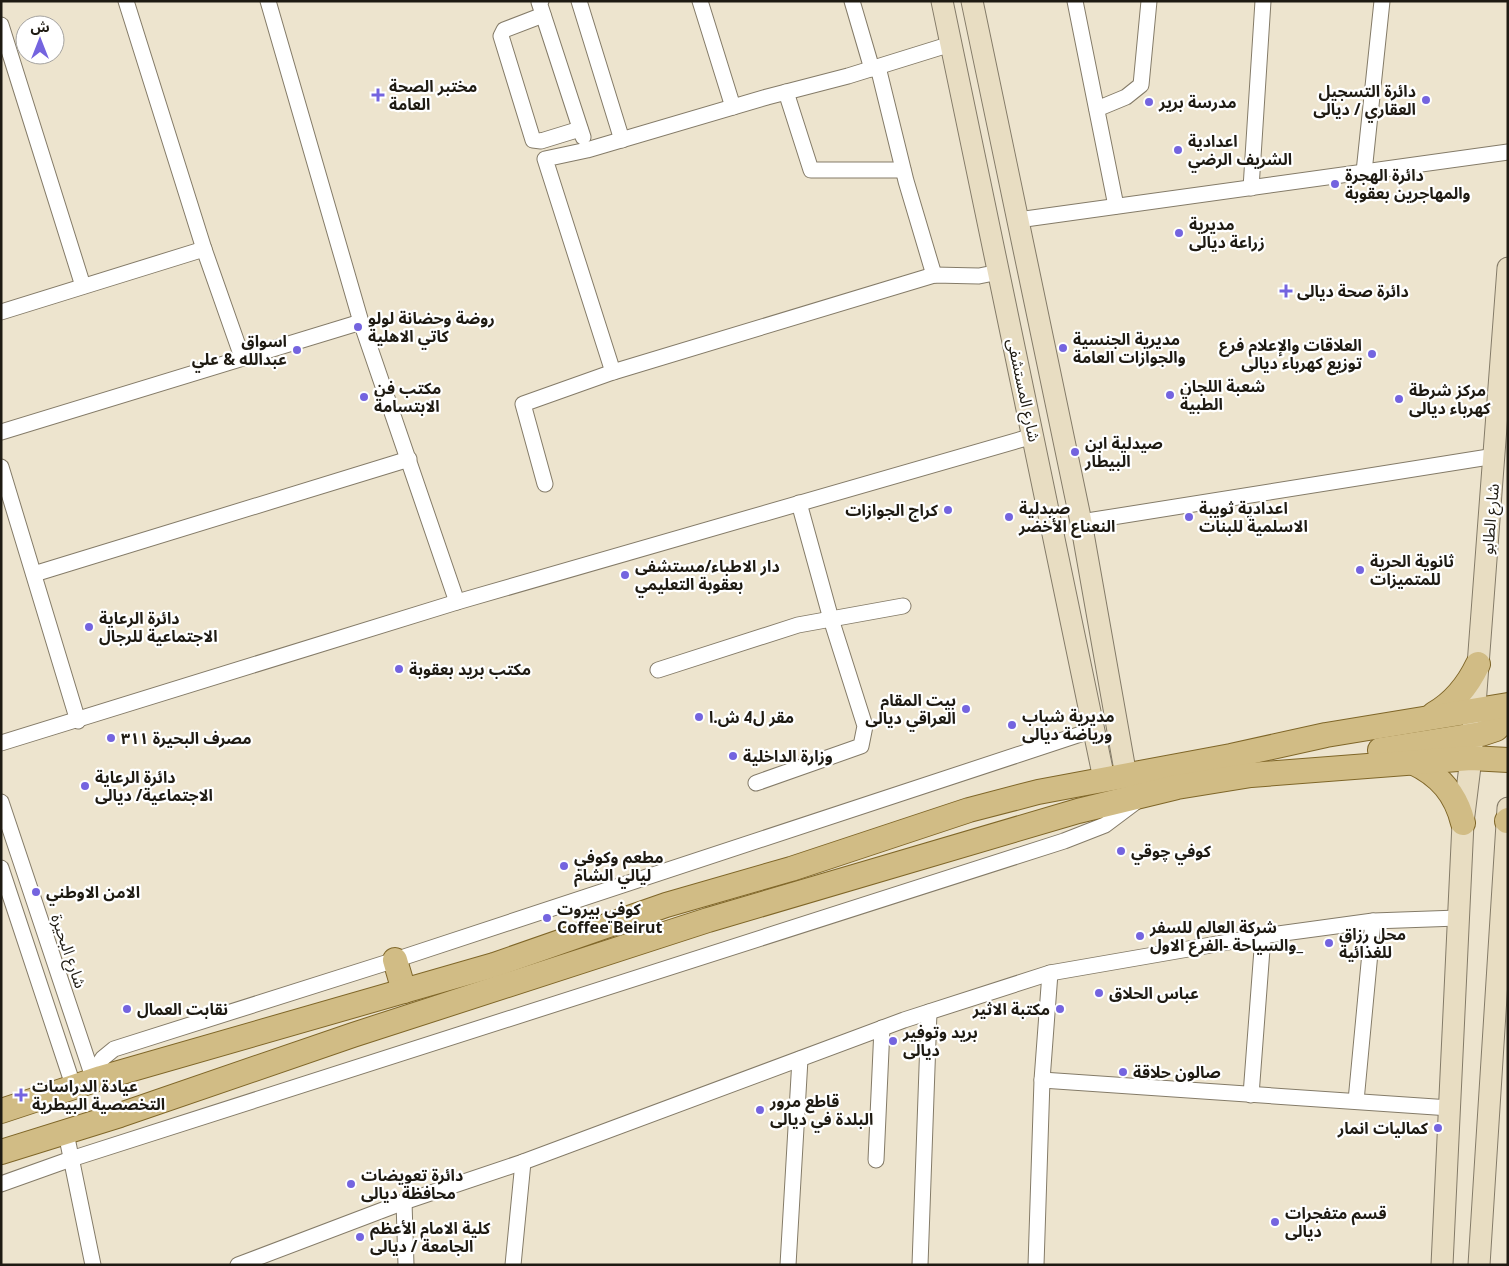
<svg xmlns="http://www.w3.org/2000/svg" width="1509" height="1266" viewBox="0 0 1509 1266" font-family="'Noto Sans','Noto Sans Arabic',sans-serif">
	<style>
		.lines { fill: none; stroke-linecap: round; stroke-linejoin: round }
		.street-casing { stroke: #847b68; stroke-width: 17 }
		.secondary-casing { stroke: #847b68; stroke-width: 23 }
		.primary-casing { stroke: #7f6628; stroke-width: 26 }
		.street { stroke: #fff; stroke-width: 15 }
		.secondary { stroke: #e8ddc2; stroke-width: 21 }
		.primary { stroke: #d1bc85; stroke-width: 24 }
		.poi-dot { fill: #7464df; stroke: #fff; stroke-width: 2 }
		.labels { text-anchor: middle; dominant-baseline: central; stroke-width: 4.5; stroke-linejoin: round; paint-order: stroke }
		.poi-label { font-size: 16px; font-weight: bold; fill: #1e1a12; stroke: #fff; text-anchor: start }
		.street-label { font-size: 16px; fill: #1e1a12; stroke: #fff }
	</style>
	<rect width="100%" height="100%" fill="#ede4ce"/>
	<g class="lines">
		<g class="street-casing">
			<g id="street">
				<polyline points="126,1 204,249 242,357"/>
				<polyline points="268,1 361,322 457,602"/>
				<polyline points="541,1 539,2 583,137"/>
				<polyline points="579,1 622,140"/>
				<polyline points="700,1 733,107"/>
				<polyline points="852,1 872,69"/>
				<polyline points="1075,1 1116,206"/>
				<polyline points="543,15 504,30 501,36 533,140 541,141 580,129"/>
				<polyline points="1,25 83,286"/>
				<polyline points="878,67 906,181 934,275"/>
				<polyline points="786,92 811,170 903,170"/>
				<polyline points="1097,109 1126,97 1141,85 1149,1"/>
				<polyline points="1364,172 1382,1"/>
				<polyline points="1251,188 1263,1"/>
				<polyline points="1018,220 1508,152"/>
				<polyline points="1,312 204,249"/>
				<polyline points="613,372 545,159 587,150 767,97 848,76 951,44"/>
				<polyline points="1,432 361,322"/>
				<polyline points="1,467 78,721"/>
				<polyline points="545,484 523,404 613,372 934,275 979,276 999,272"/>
				<polyline points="1081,522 1495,456"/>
				<polyline points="34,574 409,459"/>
				<polyline points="658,670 798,625 903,606"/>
				<polyline points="1,743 457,602 1033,436"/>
				<polyline points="756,783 861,746 865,726 831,619 799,503"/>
				<polyline points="1,802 94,1080"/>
				<polyline points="1,868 74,1088"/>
				<polyline points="101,1078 97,1067 103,1058 114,1049 395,960 1093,730"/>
				<polyline points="1042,1080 1450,1108"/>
				<polyline points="1251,1095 1263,936"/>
				<polyline points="1356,1101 1373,921"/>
				<polyline points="66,1133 93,1265"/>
				<polyline points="876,1160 882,1028"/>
				<polyline points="1,1184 71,1159 1064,841 1105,825 1137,801"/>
				<polyline points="404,1202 406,1265"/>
				<polyline points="238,1265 404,1202 523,1162 904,1020 1050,973 1263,936 1373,921 1458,918"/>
				<polyline points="513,1265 523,1162"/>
				<polyline points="788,1265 800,1059"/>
				<polyline points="920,1265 929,1012"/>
				<polyline points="1036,1265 1042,1080 1050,973"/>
			</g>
		</g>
		<g class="secondary-casing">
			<g id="secondary">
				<polyline points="942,1 1104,779"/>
				<polyline points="972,1 1081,522 1126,776"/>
				<polyline points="1442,1265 1463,823 1471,758 1508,268"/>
				<polyline points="1479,1265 1508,808"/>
			</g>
		</g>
		<g class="primary-casing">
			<g id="primary">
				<path d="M1434,714C1455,702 1468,685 1478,664"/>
				<polyline points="1380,750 1481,734 1496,729 1508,717"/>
				<path d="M1412,762C1440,775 1456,794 1463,823"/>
				<polyline points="1507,821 1508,820"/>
				<polyline points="395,960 404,991"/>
				<polyline points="1,1111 101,1078 494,965 666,905 791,869 969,810 1038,792 1231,756 1326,735 1508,705"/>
				<polyline points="1,1152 120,1115 353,1035 708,920 1078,811 1177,787 1251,775 1471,758 1508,760"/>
			</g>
		</g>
		<use href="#street" class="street"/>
		<use href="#secondary" class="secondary"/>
		<use href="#primary" class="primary"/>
	</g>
	<g class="poi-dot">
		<path d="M375.5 87.5h5v5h5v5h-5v5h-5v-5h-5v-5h5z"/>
		<circle cx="1426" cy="100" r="5"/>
		<circle cx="1149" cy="102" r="5"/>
		<circle cx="1178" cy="150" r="5"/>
		<circle cx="1335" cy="184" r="5"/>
		<circle cx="1179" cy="233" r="5"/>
		<path d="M1283.5 283.5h5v5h5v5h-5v5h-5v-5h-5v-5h5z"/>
		<circle cx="358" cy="327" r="5"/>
		<circle cx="1063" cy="348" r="5"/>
		<circle cx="297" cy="350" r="5"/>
		<circle cx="1372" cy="354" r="5"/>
		<circle cx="1170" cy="395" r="5"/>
		<circle cx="364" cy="397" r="5"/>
		<circle cx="1399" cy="399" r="5"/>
		<circle cx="1075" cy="452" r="5"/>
		<circle cx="948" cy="510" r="5"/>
		<circle cx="1009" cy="517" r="5"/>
		<circle cx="1189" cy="517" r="5"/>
		<circle cx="1360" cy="570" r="5"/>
		<circle cx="625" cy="575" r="5"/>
		<circle cx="89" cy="627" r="5"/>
		<circle cx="399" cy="669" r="5"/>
		<circle cx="966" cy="709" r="5"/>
		<circle cx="699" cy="717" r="5"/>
		<circle cx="1012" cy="725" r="5"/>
		<circle cx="111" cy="738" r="5"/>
		<circle cx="733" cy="756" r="5"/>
		<circle cx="85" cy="786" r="5"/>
		<circle cx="1121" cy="851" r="5"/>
		<circle cx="564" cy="866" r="5"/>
		<circle cx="36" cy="892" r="5"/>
		<circle cx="547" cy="918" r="5"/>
		<circle cx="1140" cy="936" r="5"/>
		<circle cx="1329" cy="943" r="5"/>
		<circle cx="1099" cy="993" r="5"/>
		<circle cx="127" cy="1009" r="5"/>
		<circle cx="1060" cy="1009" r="5"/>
		<circle cx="893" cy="1041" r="5"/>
		<circle cx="1123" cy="1072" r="5"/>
		<path d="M18.5 1087.5h5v5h5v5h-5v5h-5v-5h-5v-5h5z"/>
		<circle cx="760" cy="1110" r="5"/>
		<circle cx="1438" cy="1128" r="5"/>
		<circle cx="351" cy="1184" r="5"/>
		<circle cx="1275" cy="1222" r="5"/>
		<circle cx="360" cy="1237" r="5"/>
	</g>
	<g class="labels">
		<g class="poi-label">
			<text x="389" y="86">مختبر الصحة<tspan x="389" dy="18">العامة</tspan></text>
			<text x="1416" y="91" text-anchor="end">دائرة التسجيل<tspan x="1416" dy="18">العقاري / ديالى</tspan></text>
			<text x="1159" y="102">مدرسة برير</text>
			<text x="1188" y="141">اعدادية<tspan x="1188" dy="18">الشريف الرضي</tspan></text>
			<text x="1345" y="175">دائرة الهجرة<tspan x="1345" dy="18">والمهاجرين بعقوبة</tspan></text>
			<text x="1189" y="224">مديرية<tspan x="1189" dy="18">زراعة ديالى</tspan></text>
			<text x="1297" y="291">دائرة صحة ديالى</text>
			<text x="368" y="318">روضة وحضانة لولو<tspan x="368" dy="18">كاتي الاهلية</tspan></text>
			<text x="1073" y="339">مديرية الجنسية<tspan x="1073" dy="18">والجوازات العامة</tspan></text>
			<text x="287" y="341" text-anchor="end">اسواق<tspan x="287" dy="18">عبدالله &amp; علي</tspan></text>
			<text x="1362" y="345" text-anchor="end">العلاقات والإعلام فرع<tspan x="1362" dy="18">توزيع كهرباء ديالى</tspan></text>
			<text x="1180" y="386">شعبة اللجان<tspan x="1180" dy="18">الطبية</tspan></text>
			<text x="374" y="388">مكتب فن<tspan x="374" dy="18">الابتسامة</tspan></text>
			<text x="1409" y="390">مركز شرطة<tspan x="1409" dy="18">كهرباء ديالى</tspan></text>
			<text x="1085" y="443">صيدلية ابن<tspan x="1085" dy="18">البيطار</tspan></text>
			<text x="1019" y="508">صيدلية<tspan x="1019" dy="18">النعناع الأخضر</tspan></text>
			<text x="1199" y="508">اعدادية ثويبة<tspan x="1199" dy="18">الاسلمية للبنات</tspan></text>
			<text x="938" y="510" text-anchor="end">كراج الجوازات</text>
			<text x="1370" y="561">ثانوية الحرية<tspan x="1370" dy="18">للمتميزات</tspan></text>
			<text x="635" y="566">دار الاطباء/مستشفى<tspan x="635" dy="18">بعقوبة التعليمي</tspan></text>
			<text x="99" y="618">دائرة الرعاية<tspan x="99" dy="18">الاجتماعية للرجال</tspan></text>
			<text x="409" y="669">مكتب بريد بعقوبة</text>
			<text x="956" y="700" text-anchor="end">بيت المقام<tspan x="956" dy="18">العراقي ديالى</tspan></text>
			<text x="1022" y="716">مديرية شباب<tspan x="1022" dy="18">ورياضة ديالى</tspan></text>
			<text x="709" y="717">مقر ل4 ش.ا</text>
			<text x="121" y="738">مصرف البحيرة ٣١١</text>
			<text x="743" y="756">وزارة الداخلية</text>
			<text x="95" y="777">دائرة الرعاية<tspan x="95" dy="18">الاجتماعية/ ديالى</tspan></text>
			<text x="1131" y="851">كوفي چوقي</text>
			<text x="574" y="857">مطعم وكوفي<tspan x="574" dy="18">ليالي الشام</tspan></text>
			<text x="46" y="892">الامن الاوطني</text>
			<text x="557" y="909">كوفي بيروت<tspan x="557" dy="18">Coffee Beirut</tspan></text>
			<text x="1150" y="927">شركة العالم للسفر<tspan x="1150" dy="18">والسياحة -الفرع الاول_</tspan></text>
			<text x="1339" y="934">محل رزاق<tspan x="1339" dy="18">للغذائية</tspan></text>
			<text x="1109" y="993">عباس الحلاق</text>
			<text x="137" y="1009">نقابت العمال</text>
			<text x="1050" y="1009" text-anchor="end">مكتبة الاثير</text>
			<text x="903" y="1032">بريد وتوفير<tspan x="903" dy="18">ديالى</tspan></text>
			<text x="1133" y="1072">صالون حلاقة</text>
			<text x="32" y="1086">عيادة الدراسات<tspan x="32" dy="18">التخصصية البيطرية</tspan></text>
			<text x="770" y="1101">قاطع مرور<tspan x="770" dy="18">البلدة في ديالى</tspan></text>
			<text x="1428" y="1128" text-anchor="end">كماليات انمار</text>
			<text x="361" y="1175">دائرة تعويضات<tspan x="361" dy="18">محافظة ديالى</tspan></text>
			<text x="1285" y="1213">قسم متفجرات<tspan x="1285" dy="18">ديالى</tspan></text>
			<text x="370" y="1228">كلية الامام الأعظم<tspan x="370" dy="18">الجامعة / ديالى</tspan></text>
		</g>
		<g class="street-label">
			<text transform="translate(1024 390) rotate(78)">شارع المستشفى</text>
			<text transform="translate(1490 519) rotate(-85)">شارع الطابو</text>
			<text transform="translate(69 951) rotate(71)">شارع البحيرة</text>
		</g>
	</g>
	<rect width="1509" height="1266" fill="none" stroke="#1e1a12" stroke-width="5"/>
	<g transform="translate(40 40)"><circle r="24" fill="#ffffff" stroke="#a5a3a0"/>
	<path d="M0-4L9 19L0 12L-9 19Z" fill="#7464df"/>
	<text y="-8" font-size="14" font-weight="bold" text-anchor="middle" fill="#1e1a12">ش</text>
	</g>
</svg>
